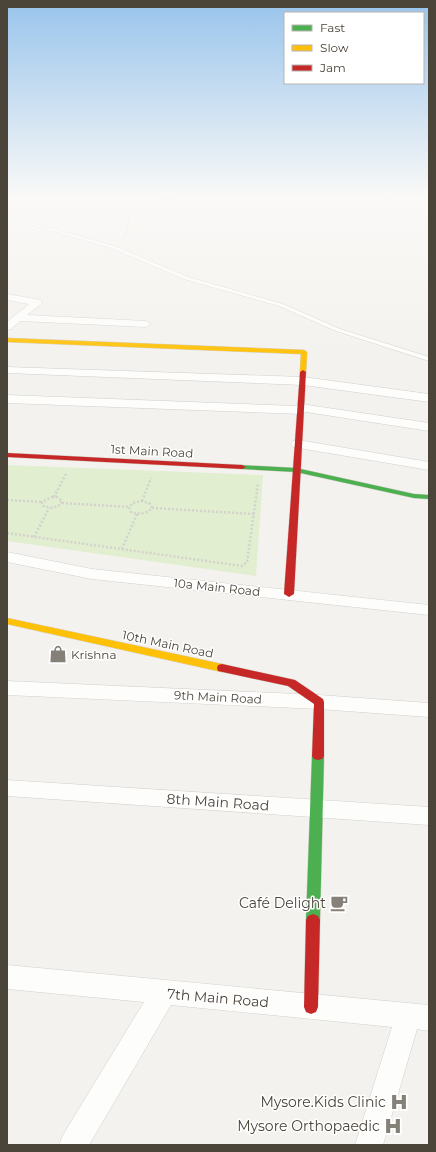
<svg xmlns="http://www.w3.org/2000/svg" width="436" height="1152" viewBox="0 0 436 1152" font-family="Montserrat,sans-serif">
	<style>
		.green { fill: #e1eecf }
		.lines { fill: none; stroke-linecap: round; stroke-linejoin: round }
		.lane-casing { stroke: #d2d0cb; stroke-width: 1 }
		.street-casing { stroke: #d2d0cb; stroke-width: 1 }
		.fast-casing { stroke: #d3cfc5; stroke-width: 1 }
		.slow-casing { stroke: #d3cfc5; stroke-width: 1 }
		.jam-casing { stroke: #d3cfc5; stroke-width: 1 }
		.path-far1 { stroke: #d3d2cc; stroke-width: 1.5; stroke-dasharray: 1 1; stroke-linecap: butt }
		.path { stroke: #d3d2cc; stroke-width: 2.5; stroke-dasharray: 2 2; stroke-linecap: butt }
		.lane { fill: #fdfdfc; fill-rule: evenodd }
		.street { fill: #fdfdfc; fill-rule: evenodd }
		.fast { fill: #4caf50; fill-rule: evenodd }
		.slow { fill: #ffc107; fill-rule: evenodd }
		.jam { fill: #c62828; fill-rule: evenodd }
		.labels { text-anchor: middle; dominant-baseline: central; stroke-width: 3; stroke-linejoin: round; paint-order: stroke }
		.street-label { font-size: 12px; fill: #4b4439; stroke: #fff }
		.poi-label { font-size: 12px; fill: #4b4439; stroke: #fff; text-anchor: start }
		.near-street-label { font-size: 14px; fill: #4b4439; stroke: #fff }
		.near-poi-label { font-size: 14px; fill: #4b4439; stroke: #fff; text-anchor: end }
	</style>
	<rect width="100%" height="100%" fill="#f4f2ee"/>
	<polygon class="green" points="7,465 263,475 256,576 7,541"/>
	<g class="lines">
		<g class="lane-casing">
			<polygon id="lane" points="7,216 115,246 188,277 283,304 340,329 429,357 429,361 336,331 279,306 184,279 111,248 7,218"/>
		</g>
		<g class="street-casing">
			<g id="street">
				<polygon points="7,294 41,300 42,302 41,304 27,315 146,321 151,324 146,327 20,321 11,329 7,330 7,322 29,304 7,300"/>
				<polygon points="7,367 303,377 429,394 429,402 303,385 7,373"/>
				<polygon points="7,395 296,406 301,404 429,423 429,431 306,412 301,414 7,403"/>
				<polygon points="298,440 429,462 429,470 293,447 291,444 293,441"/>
				<polygon points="7,552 92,569 429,605 429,615 92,579 7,562"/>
				<polygon points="7,681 319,695 429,703 429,717 319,709 7,695"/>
				<polygon points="7,780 429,807 429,825 7,796"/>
				<polygon points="7,965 429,1005 429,1031 417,1029 383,1145 355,1145 392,1027 171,1005 89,1145 59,1145 63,1135 144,1002 7,989"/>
			</g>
		</g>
		<g class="fast-casing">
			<g id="fast">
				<polygon points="239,465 296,468 414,494 429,495 429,499 414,498 296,472 242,469 238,467"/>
				<polygon points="318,752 322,753 324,756 320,920 318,924 313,926 308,924 306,920 312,756 314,753"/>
			</g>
		</g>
		<g class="slow-casing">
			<g id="slow">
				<polygon points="7,338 304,350 307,352 306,372 303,374 300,372 301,354 7,342"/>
				<polygon points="7,618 222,664 226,665 227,668 226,671 222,672 7,624"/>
			</g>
		</g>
		<g class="jam-casing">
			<g id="jam">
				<polygon points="303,370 306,372 294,594 289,597 284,594 300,372"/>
				<polygon points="7,453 242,465 246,467 242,469 7,457"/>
				<polygon points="222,664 295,680 323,699 324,702 324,756 322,759 318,760 314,759 312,756 314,704 288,686 218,671 217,668 218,665"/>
				<polygon points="313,914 318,916 320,920 318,1007 316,1012 311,1014 306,1012 304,1007 306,920 308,916"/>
			</g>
		</g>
		<g class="path-far1">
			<polyline points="377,197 408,203"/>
			<polyline points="123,238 126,235 131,211 154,200 181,197"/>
		</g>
		<g class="path">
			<polygon points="52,497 57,497 62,501 60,505 53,508 43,506 42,502"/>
			<polyline points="54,497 66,474"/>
			<polyline points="7,500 42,502"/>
			<path d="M141,501L149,503L152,508C146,514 139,515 131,512L129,507L133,503Z"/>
			<polyline points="142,501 151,478"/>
			<polyline points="62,503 129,507"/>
			<polyline points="152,508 254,514"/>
			<polyline points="7,533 242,566 247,562 258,483"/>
			<polyline points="34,537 49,508"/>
			<polyline points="122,549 137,514"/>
		</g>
		<use href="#lane" class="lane"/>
		<use href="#street" class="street"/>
		<use href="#fast" class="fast"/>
		<use href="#slow" class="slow"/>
		<use href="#jam" class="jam"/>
	</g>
	<linearGradient id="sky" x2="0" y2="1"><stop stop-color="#98c4ec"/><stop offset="0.55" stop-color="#faf9f7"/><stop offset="1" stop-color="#faf9f7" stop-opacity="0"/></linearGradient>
	<rect width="436" height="358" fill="url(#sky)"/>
	<defs>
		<g id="shop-bare" transform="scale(1.38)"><path d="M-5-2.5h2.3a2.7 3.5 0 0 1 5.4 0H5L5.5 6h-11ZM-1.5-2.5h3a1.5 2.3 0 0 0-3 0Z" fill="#868178" stroke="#fff" stroke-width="2.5" paint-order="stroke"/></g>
		<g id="cafe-bare" transform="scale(1.38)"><path d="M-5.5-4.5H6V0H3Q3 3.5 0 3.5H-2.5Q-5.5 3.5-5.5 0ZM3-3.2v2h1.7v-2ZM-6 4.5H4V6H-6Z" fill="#868178" stroke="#fff" stroke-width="2.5" paint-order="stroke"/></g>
		<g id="hospital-bare" transform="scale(1.38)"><path d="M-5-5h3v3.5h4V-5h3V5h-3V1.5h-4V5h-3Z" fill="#868178" stroke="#fff" stroke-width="2.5" paint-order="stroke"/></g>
	</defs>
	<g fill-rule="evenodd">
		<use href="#shop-bare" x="58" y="654"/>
		<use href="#cafe-bare" x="339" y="903"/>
		<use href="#hospital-bare" x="399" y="1102"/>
		<use href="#hospital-bare" x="393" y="1126"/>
	</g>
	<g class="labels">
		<g class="street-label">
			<text transform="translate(152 451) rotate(3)">1st Main Road</text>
			<text transform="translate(217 587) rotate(6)">10a Main Road</text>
			<text transform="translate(168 644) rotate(12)">10th Main Road</text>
			<text transform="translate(218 697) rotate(3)">9th Main Road</text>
		</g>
		<g class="poi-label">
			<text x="71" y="654">Krishna</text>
		</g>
		<g class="near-street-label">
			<text transform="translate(218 802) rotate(4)">8th Main Road</text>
			<text transform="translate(218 998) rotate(5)">7th Main Road</text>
		</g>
		<g class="near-poi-label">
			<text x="326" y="903">Café Delight</text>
			<text x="386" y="1102">Mysore.Kids Clinic</text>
			<text x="380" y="1126">Mysore Orthopaedic</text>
		</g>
	</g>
	<rect width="436" height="1152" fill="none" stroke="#4b4439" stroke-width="16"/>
	<rect x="284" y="12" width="140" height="72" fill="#ffffff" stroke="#b7b4b0"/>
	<rect x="292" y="25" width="20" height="6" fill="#4caf50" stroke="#b7b4b0"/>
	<text x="320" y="32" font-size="12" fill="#4b4439">Fast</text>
	<rect x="292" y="45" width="20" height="6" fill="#ffc107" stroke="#b7b4b0"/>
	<text x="320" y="52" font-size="12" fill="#4b4439">Slow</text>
	<rect x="292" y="65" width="20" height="6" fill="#c62828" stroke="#b7b4b0"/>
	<text x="320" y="72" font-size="12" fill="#4b4439">Jam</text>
</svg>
